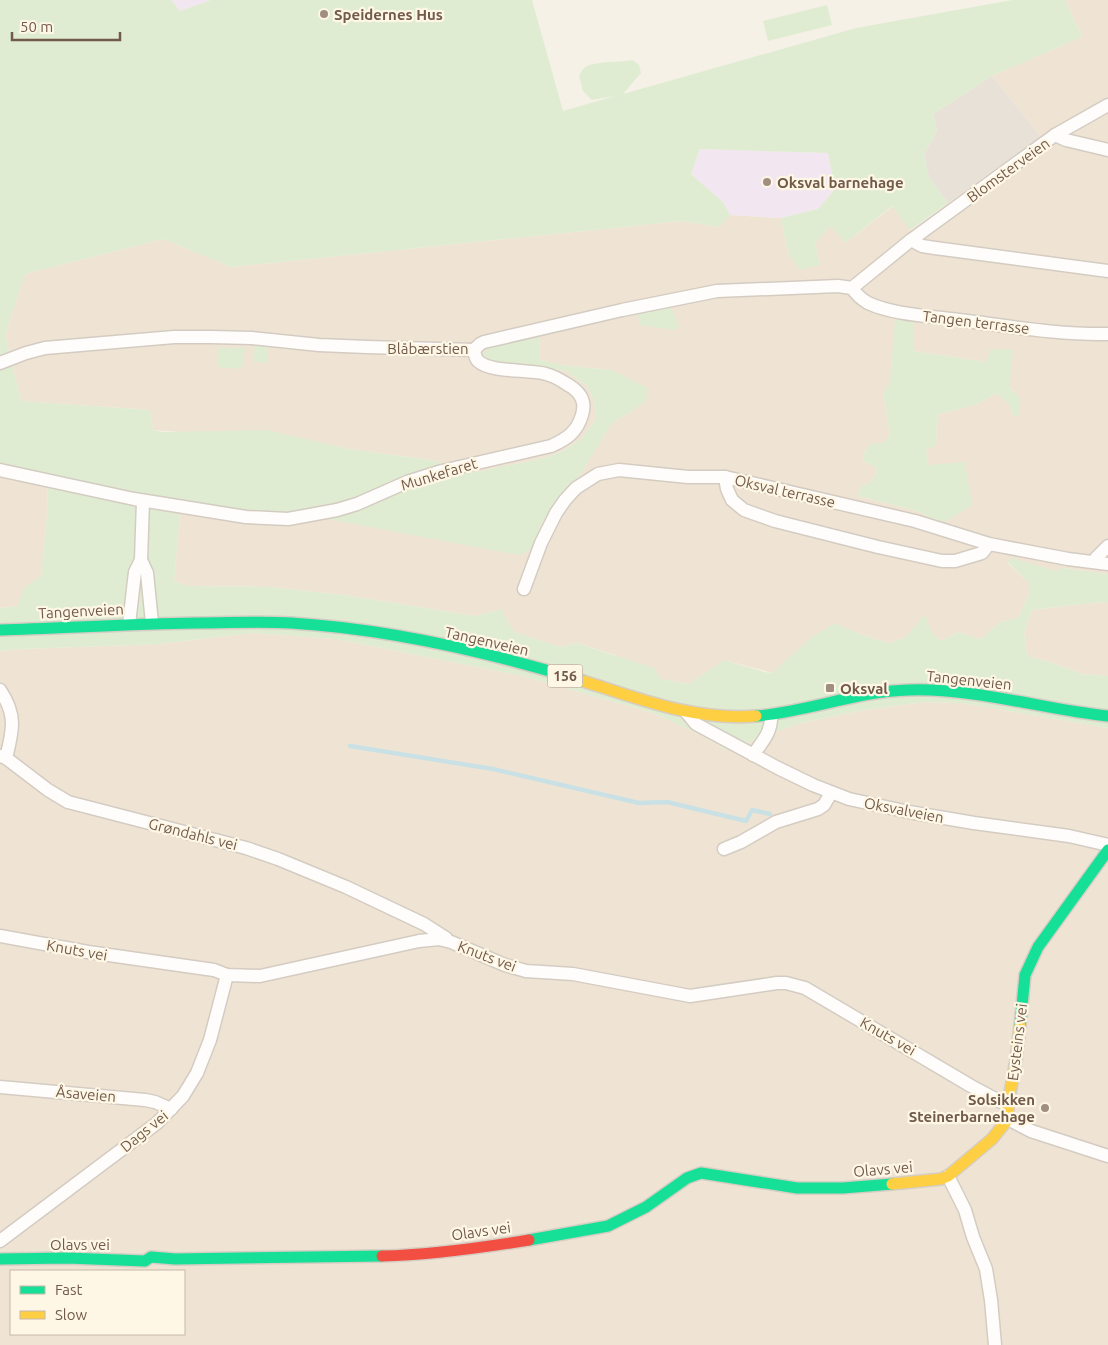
<svg xmlns="http://www.w3.org/2000/svg" width="1108" height="1345" viewBox="0 0 1108 1345" font-family="Ubuntu,sans-serif">
	<style>
		.residential { fill: #efe4d4; fill-rule: evenodd }
		.industrial { fill: #e8e1d8 }
		.education { fill: #f2e7f0 }
		.green { fill: #e0ecd2 }
		.lines { fill: none; stroke-linecap: round; stroke-linejoin: round }
		.stream { stroke: #c9e1e5; stroke-width: 4.5 }
		.street-casing { stroke: #d4ccc2; stroke-width: 15 }
		.fast-casing { stroke: #d6cdc3; stroke-width: 14 }
		.slow-casing { stroke: #d6cdc3; stroke-width: 14 }
		.jam-casing { stroke: #d6cdc3; stroke-width: 14 }
		.street { stroke: #fefdfb; stroke-width: 12 }
		.fast { stroke: #16e098; stroke-width: 11 }
		.slow { stroke: #ffcf43; stroke-width: 11 }
		.jam { stroke: #f24e42; stroke-width: 11 }
		.poi-dot { fill: #a08f80; stroke: #fff7e6; stroke-width: 2 }
		.labels { text-anchor: middle; dominant-baseline: central; stroke-width: 4.5; stroke-linejoin: round; paint-order: stroke }
		.shield { fill: #fff7e6; stroke: #9c8978; stroke-width: 1 }
		.shield-label { font-size: 14px; font-weight: bold; fill: #725a49 }
		.poi-label { font-size: 15px; font-weight: bold; fill: #725a49; stroke: #fff7e6; text-anchor: start }
		.street-label { font-size: 15px; fill: #725a49; stroke: #fff7e6 }
	</style>
	<rect width="100%" height="100%" fill="#f5f1e7"/>
	<g class="residential">
		<path d="M1065,0H1108V574L1063,568L1056,571L1007,562L1029,583V595L1018,618L1000,622L982,638L979,639L958,632L941,641L932,633L906,637L889,643L859,634L834,623L772,673L724,660L689,684L661,679L615,655L576,643L560,647L514,632L501,609L475,616L344,595L269,587L188,586L174,581L181,501L266,512H290L531,550L543,520L577,480L611,424L644,403L612,370L568,366L540,360L539,336L490,361L566,371L587,386L594,401L596,419L582,438L563,451L544,458L476,472L430,460L349,449L317,442L153,430L150,410L21,401L5,335L25,274L163,239L231,267L682,221L719,227L730,215L781,218L788,254L820,265L815,243L831,226L845,243L893,206L911,230L1041,137L992,76L1082,37ZM896,319L913,351L986,362L1020,398L1014,417L1009,404L996,393L978,404L937,415L936,445L926,450L928,465L943,523L914,510L858,496L861,485L869,484L877,472L876,467L864,461L863,456L865,452L870,445L884,443L890,435L883,393L890,382Z"/>
		<polygon points="0,466 48,477 47,515 41,576 25,588 17,606 0,608"/>
		<polygon points="1108,602 1108,676 1082,674 1050,662 1027,656 1024,632 1032,610 1071,605"/>
		<path d="M252,633L336,639L523,676L653,713L703,736L726,750L801,723L858,711L924,702L962,703L1108,728V1345H0V651L22,649L158,644ZM11,1271H184V1334H11Z"/>
	</g>
	<polygon class="industrial" points="992,76 1041,137 948,203 929,178 924,154 937,131 933,114"/>
	<g class="education">
		<polygon points="171,0 211,0 180,11"/>
		<polygon points="700,149 828,153 835,189 818,209 781,218 730,215 723,202 691,174"/>
	</g>
	<g class="green">
		<path d="M0,0H171L180,11L211,0H532L563,111L615,96L592,100L583,91L579,76C581,72 583,68 587,66C593,62 622,62 633,60L639,65L641,73L623,94L856,28L1012,0H1065L1082,37L992,76L933,114L937,131L924,154L929,178L948,203L910,230L892,206L845,243L831,226L815,243L820,265L800,270L788,254L781,218L818,209L835,189L828,153L700,149L691,174L723,202L730,215L719,227L682,221L231,267L163,239L25,274L5,335L21,401L150,410L153,430L163,432L267,430L349,449L430,460L476,472L544,458L563,451L582,438L596,419L594,401L587,386L566,371L490,361L485,357L484,353L490,346L539,335L540,360L568,366L612,370L648,388L644,403L611,424L577,480L543,520L531,550L518,555L290,512H266L181,501L174,581L188,586L269,587L344,595L475,616L501,609L514,632L560,647L576,643L654,668L661,679L689,684L724,660L764,672L772,673L813,636L835,623L859,634L889,643L906,637L925,614L932,633L941,641L958,632L979,639L982,638L1000,622L1018,618L1029,595V583L1007,561L1013,558L1056,571L1062,568L1108,574V602L1071,605L1032,610L1024,632L1027,656L1050,662L1082,674L1108,676V728L962,703L924,702L858,711L801,723L726,750L703,736L653,713L523,676L336,639L252,633L158,644L22,649L0,651V608L17,606L24,588L41,576L47,515L48,477L0,466Z"/>
		<polygon points="827,5 832,25 768,41 763,21"/>
		<polygon points="670,304 679,327 674,330 639,325 638,314"/>
		<polygon points="895,319 913,322 913,351 986,362 991,349 1013,350 1009,387 1020,398 1020,415 1014,417 1009,404 996,393 978,404 937,415 936,445 926,450 928,465 965,462 972,505 943,523 914,510 858,496 861,485 869,484 877,472 876,467 864,461 863,456 870,444 884,443 890,435 883,393 890,382"/>
		<polygon points="255,344 268,346 267,363 253,362"/>
		<polygon points="217,348 245,348 242,369 217,367"/>
	</g>
	<g class="lines">
		<polyline class="stream" points="350,746 493,769 639,803 667,802 746,821 752,810 770,814"/>
		<g class="street-casing">
			<g id="street">
				<polyline points="1055,135 1066,140 1108,150"/>
				<polyline points="911,240 922,246 935,248 1108,271"/>
				<polyline points="852,288 911,240 1055,135 1108,105"/>
				<path d="M852,288C856,294 861,299 868,303C894,315 931,316 959,320C1008,326 1059,335 1108,334"/>
				<polyline points="0,363 26,353 45,348 174,337 211,337 252,338 319,345 367,347 474,350 480,344 484,342 622,310 717,291 838,286 852,288"/>
				<path d="M0,470L134,499L246,517L288,519L337,510L357,504L407,482L442,471L551,446C567,439 577,432 582,415C586,402 581,393 570,386C562,381 555,376 546,374C528,369 491,373 478,361C475,358 475,354 474,350"/>
				<polyline points="725,477 727,489 732,500 744,510 775,521 878,547 942,561 955,561 982,553 989,544"/>
				<polyline points="143,501 141,560 147,573 152,623"/>
				<polyline points="1095,562 1096,558 1108,546"/>
				<polyline points="524,589 541,543 556,513 565,500 576,488 598,474 619,470 688,477 725,477 915,521 989,544 1068,559 1108,564"/>
				<polyline points="129,624 135,572 141,560"/>
				<path d="M0,690C17,715 13,730 6,758"/>
				<polyline points="686,712 696,724 778,768 813,785 849,799 909,812 974,823 1069,836 1108,845"/>
				<path d="M753,755C762,742 772,732 771,716"/>
				<polyline points="0,756 6,758 48,790 68,802 246,848 278,859 346,887 424,924 446,938 445,940"/>
				<polyline points="724,849 741,842 776,822 818,809 824,805 831,793"/>
				<polyline points="0,936 88,952 214,970 227,975 260,976 419,941 439,939 451,942 505,965 526,971 573,974 690,996 777,983 786,983 805,988 971,1086 1003,1103 1008,1104"/>
				<polyline points="0,1087 145,1100 155,1102 171,1109"/>
				<polyline points="1008,1119 1031,1131 1108,1156"/>
				<polyline points="948,1176 965,1210 973,1237 986,1269 991,1300 995,1345"/>
				<polyline points="0,1241 157,1123 183,1096 197,1073 210,1040 227,975"/>
			</g>
		</g>
		<g class="fast-casing">
			<g id="fast">
				<path d="M0,630C65,628 131,624 196,623C228,623 259,621 291,623C390,629 489,652 583,681"/>
				<path d="M756,716C808,712 857,691 909,690C976,688 1042,709 1108,716"/>
				<polyline points="1020,1026 1025,975 1038,947 1108,850"/>
				<polyline points="529,1240 608,1226 646,1207 687,1178 701,1173 797,1188 843,1188 892,1184"/>
				<polyline points="0,1259 67,1258 145,1261 151,1257 175,1259 382,1256"/>
			</g>
		</g>
		<g class="slow-casing">
			<g id="slow">
				<path d="M583,681C640,699 695,721 756,716"/>
				<polyline points="892,1184 941,1179 948,1176 992,1139 1008,1119 1008,1104 1016,1060 1020,1026"/>
			</g>
		</g>
		<g class="jam-casing">
			<path id="jam" d="M382,1256C431,1255 480,1248 529,1240"/>
		</g>
		<use href="#street" class="street"/>
		<use href="#fast" class="fast"/>
		<use href="#slow" class="slow"/>
		<use href="#jam" class="jam"/>
	</g>
	<g class="poi-dot">
		<circle cx="324" cy="14" r="5"/>
		<circle cx="767" cy="182" r="5"/>
		<rect x="825" y="683" width="10" height="10" rx="2.5"/>
		<circle cx="1045" cy="1108" r="5"/>
	</g>
	<g class="labels">
		<rect class="shield" x="547.5" y="664.5" width="35" height="23" rx="4"/>
		<g class="shield-label">
			<text x="565" y="676">156</text>
		</g>
		<g class="poi-label">
			<text x="334" y="14">Speidernes Hus</text>
			<text x="777" y="182">Oksval barnehage</text>
			<text x="840" y="688">Oksval</text>
			<text x="1035" y="1099" text-anchor="end">Solsikken<tspan x="1035" dy="17">Steinerbarnehage</tspan></text>
		</g>
		<g class="street-label">
			<text transform="translate(1008 170) rotate(-36)">Blomsterveien</text>
			<text transform="translate(976 322) rotate(7)">Tangen terrasse</text>
			<text x="428" y="348">Blåbærstien</text>
			<text transform="translate(439 474) rotate(-17)">Munkefaret</text>
			<text transform="translate(785 491) rotate(13)">Oksval terrasse</text>
			<text transform="translate(81 611) rotate(-3)">Tangenveien</text>
			<text transform="translate(487 641) rotate(13)">Tangenveien</text>
			<text transform="translate(969 680) rotate(6)">Tangenveien</text>
			<text transform="translate(904 810) rotate(11)">Oksvalveien</text>
			<text transform="translate(193 834) rotate(14)">Grøndahls vei</text>
			<text transform="translate(77 950) rotate(10)">Knuts vei</text>
			<text transform="translate(487 956) rotate(21)">Knuts vei</text>
			<text transform="translate(888 1036) rotate(30)">Knuts vei</text>
			<text transform="translate(1017 1042) rotate(-83)">Eysteins vei</text>
			<text transform="translate(86 1094) rotate(5)">Åsaveien</text>
			<text transform="translate(144 1131) rotate(-39)">Dags vei</text>
			<text transform="translate(883 1169) rotate(-5)">Olavs vei</text>
			<text transform="translate(481 1231) rotate(-8)">Olavs vei</text>
			<text x="80" y="1244">Olavs vei</text>
		</g>
	</g>
	<rect x="10" y="1270" width="175" height="65" fill="#fff7e6" stroke="#c7b8a7"/>
	<rect x="20" y="1286" width="25" height="8" fill="#16e098" stroke="#c7b8a7"/>
	<text x="55" y="1295" font-size="15" fill="#725a49">Fast</text>
	<rect x="20" y="1311" width="25" height="8" fill="#ffcf43" stroke="#c7b8a7"/>
	<text x="55" y="1320" font-size="15" fill="#725a49">Slow</text>
	<path d="M12 32v8h108v-8" fill="none" stroke="#725a49" stroke-width="2.5"/>
	<text x="20" y="32" font-size="15" fill="#725a49" stroke="#fff7e6" stroke-width="4" paint-order="stroke">50 m</text>
</svg>
